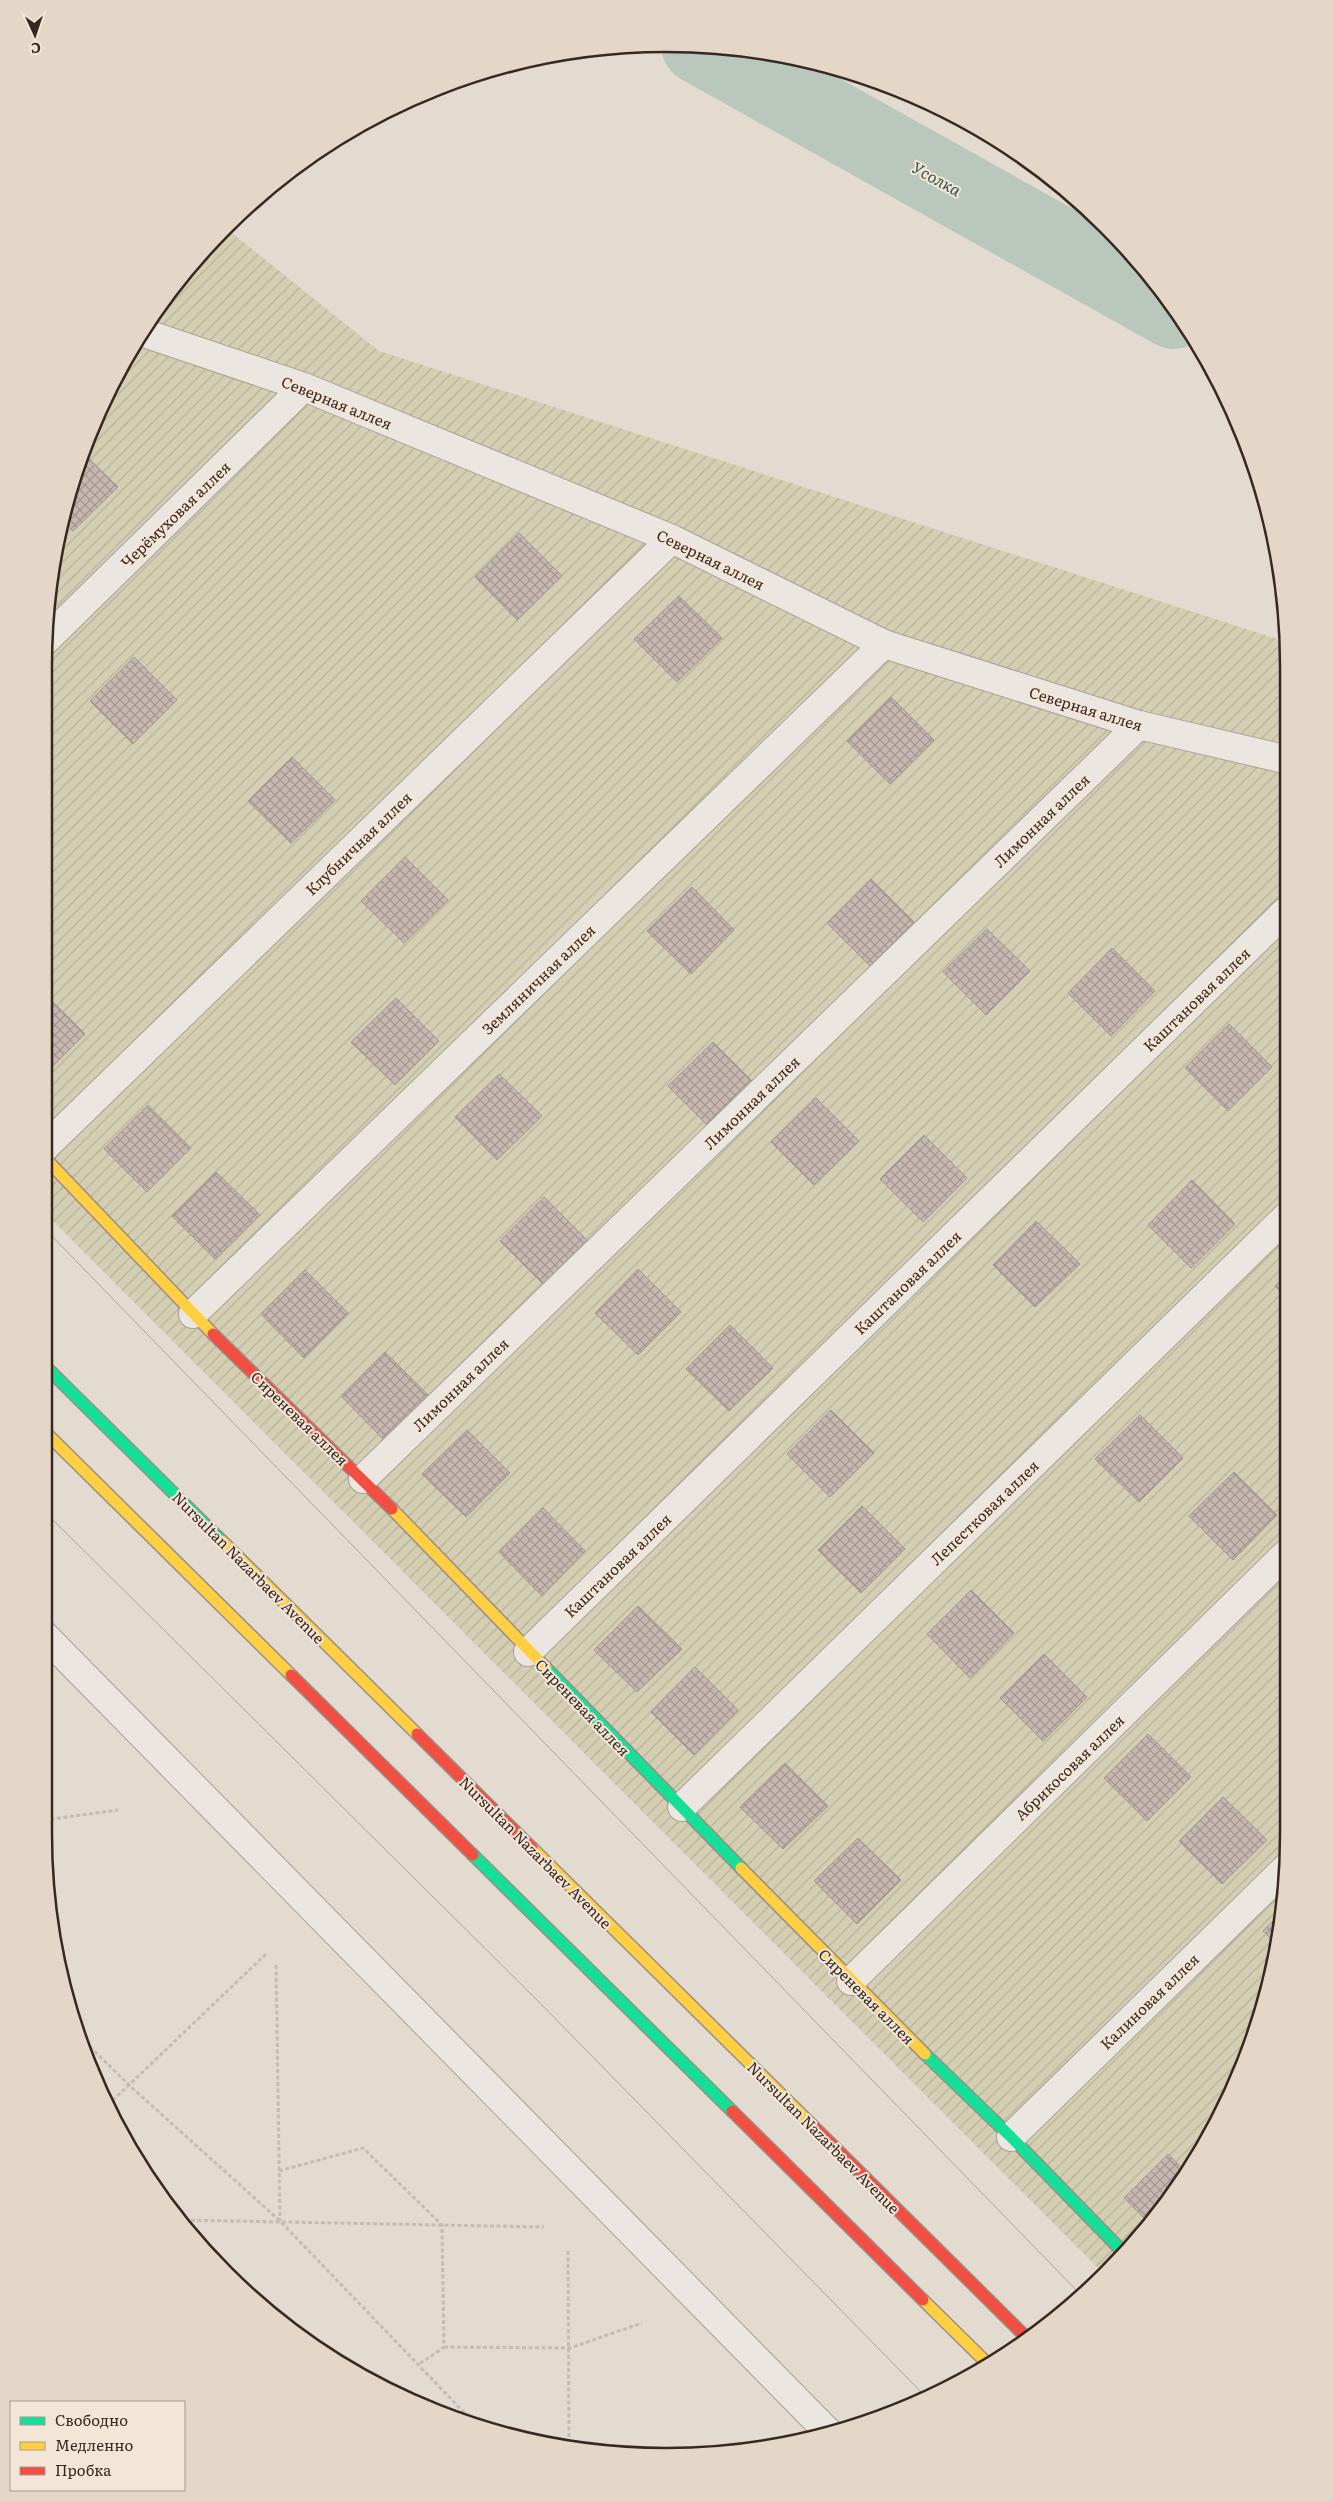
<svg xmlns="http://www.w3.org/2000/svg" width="1333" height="2501" viewBox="0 0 1333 2501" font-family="Literata,serif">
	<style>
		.garden { fill: url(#garden-furrows) }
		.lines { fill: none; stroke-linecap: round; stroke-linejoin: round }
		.river { stroke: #bac7bd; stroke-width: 78 }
		.building { fill: url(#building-cross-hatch); stroke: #a3968f }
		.street-casing { stroke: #a8a098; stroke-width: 30 }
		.fast-casing { stroke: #988f88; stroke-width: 14 }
		.slow-casing { stroke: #988f88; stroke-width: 14 }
		.jam-casing { stroke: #988f88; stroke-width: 14 }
		.path { stroke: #c4bdb7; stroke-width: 3; stroke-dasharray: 4 2.5; stroke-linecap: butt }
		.street { stroke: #ece6e0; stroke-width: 28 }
		.fast { stroke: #16e098; stroke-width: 11 }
		.slow { stroke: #ffcf43; stroke-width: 11 }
		.jam { stroke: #f24e42; stroke-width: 11 }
		.tram { stroke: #aca6a0; stroke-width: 1 }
		.labels { text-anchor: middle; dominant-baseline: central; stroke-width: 4; stroke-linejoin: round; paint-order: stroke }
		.street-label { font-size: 15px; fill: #372821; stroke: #f3e6d7 }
		.water-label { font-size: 16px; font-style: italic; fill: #31554d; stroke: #f3e6d7 }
		.rim { fill: none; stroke: #372821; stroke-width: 2.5 }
	</style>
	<defs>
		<pattern id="garden-furrows" width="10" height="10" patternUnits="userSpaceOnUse" patternTransform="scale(1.25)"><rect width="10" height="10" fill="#d4cfb3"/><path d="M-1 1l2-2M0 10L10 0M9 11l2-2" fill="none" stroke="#b7b29a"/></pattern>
		<pattern id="building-cross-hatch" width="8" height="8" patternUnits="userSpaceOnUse" patternTransform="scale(1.25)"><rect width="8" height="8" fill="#c6b8b1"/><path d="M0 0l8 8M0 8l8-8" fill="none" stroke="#a29690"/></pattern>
	</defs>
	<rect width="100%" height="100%" fill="#e3dad0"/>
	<polygon class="garden" points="227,229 379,351 1284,641 1288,1875 1268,1996 1225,2110 1161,2213 1106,2276 44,1212 45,626 65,505 108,391 173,287"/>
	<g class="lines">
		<polyline class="river" points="700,45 1174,310"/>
	</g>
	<g class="building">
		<polygon points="84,454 118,487 73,531 63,520 65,505"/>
		<polygon points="519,533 562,576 517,620 475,577"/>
		<polygon points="679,596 722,638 677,682 634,639"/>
		<polygon points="134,657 177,700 133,744 90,701"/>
		<polygon points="891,697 934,740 890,784 847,741"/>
		<polygon points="292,757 335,800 291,843 248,801"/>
		<polygon points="405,857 448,900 404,943 361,901"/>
		<polygon points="871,879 914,922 870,966 827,923"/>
		<polygon points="692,887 734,930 691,974 647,931"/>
		<polygon points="987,929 1030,971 986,1015 943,972"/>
		<polygon points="1112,948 1155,991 1111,1036 1068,993"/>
		<polygon points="45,994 85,1034 45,1074"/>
		<polygon points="396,998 439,1041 395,1085 351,1042"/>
		<polygon points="1229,1024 1272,1067 1228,1111 1185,1068"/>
		<polygon points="713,1042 756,1085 711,1129 668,1086"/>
		<polygon points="499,1074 542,1116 497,1160 455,1117"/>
		<polygon points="816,1098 859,1141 814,1185 771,1142"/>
		<polygon points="148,1105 191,1148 147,1192 104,1149"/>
		<polygon points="924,1135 967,1178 923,1222 880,1179"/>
		<polygon points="216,1172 260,1215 215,1259 172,1216"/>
		<polygon points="1192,1180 1235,1224 1191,1268 1148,1225"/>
		<polygon points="544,1197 587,1240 543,1284 500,1241"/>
		<polygon points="1036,1221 1080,1264 1035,1307 993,1265"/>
		<polygon points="638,1269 681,1312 638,1355 595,1313"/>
		<polygon points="305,1270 348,1313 304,1358 261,1314"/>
		<polygon points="1286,1275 1286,1297 1275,1286"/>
		<polygon points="730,1325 773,1368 729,1411 686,1369"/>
		<polygon points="385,1352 428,1395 384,1440 341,1396"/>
		<polygon points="831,1410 874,1453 830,1497 787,1454"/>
		<polygon points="1140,1415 1183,1458 1139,1502 1095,1459"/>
		<polygon points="467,1430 510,1473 466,1517 422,1474"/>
		<polygon points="1234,1472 1277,1515 1233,1560 1189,1516"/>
		<polygon points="862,1506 905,1549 861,1593 818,1550"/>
		<polygon points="543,1508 585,1551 542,1596 499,1552"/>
		<polygon points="971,1590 1014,1633 970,1678 927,1634"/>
		<polygon points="638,1606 682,1649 637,1692 594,1650"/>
		<polygon points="1044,1654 1087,1697 1043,1741 1000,1698"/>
		<polygon points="695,1667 738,1710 694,1755 651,1712"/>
		<polygon points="1148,1734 1191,1777 1147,1821 1104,1778"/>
		<polygon points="785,1763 828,1806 783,1849 740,1807"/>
		<polygon points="1223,1797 1267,1840 1222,1884 1179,1841"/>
		<polygon points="858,1838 901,1880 857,1924 814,1881"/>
		<polygon points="1282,1912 1276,1944 1263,1931"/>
		<polygon points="1168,2154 1186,2172 1161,2213 1151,2225 1124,2198"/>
		<polygon points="276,2311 301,2337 272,2315"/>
	</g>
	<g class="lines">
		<g class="street-casing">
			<g id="street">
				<polyline points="144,333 304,387 672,539 884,644 1139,725 1284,759"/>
				<polyline points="45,641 304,387"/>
				<polyline points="45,1147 672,539"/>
				<polyline points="193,1314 884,644"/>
				<polyline points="363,1479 1139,725"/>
				<polyline points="44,1635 831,2435"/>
				<polyline points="528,1652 1285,912"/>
				<polyline points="682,1807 1286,1217"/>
				<polyline points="851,1981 1287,1553"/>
				<polyline points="1011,2137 1288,1866"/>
			</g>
		</g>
		<g class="fast-casing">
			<g id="fast">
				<polyline points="44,1365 222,1541"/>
				<polyline points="546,1668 741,1868"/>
				<polyline points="473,1855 732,2111"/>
				<polyline points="925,2054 1011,2137 1125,2254"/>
			</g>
		</g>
		<g class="slow-casing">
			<g id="slow">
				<polyline points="44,1157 213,1334"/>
				<polyline points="44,1431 291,1675"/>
				<polyline points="392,1509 546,1668"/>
				<polyline points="222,1541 417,1734"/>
				<polyline points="532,1848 810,2123"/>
				<polyline points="741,1868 925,2054"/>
				<polyline points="923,2300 989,2365"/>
			</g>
		</g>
		<g class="jam-casing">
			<g id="jam">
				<polyline points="213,1334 392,1509"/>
				<polyline points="291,1675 473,1855"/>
				<polyline points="417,1734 532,1848"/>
				<polyline points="732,2111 923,2300"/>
				<polyline points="810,2123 1028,2339"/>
			</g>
		</g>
		<g class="path">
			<polyline points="44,1820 118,1810"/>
			<polyline points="276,1965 280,2221"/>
			<polyline points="76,2033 129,2085 280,2221 478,2427"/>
			<polyline points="108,2105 266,1954"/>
			<polyline points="279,2171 363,2148 442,2225 444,2347 418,2365"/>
			<polyline points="178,2220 544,2227"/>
			<polyline points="568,2251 569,2447"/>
			<polyline points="444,2347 570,2348 642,2323"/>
		</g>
		<use href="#street" class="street"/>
		<use href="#fast" class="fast"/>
		<use href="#slow" class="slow"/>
		<use href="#jam" class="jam"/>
		<g class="tram">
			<polyline points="44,1228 1082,2296"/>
			<polyline points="44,1511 537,2000 927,2398"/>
		</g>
	</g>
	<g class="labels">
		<g class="street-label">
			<text transform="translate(337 402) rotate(22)">Северная аллея</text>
			<text transform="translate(175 514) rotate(-44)">Черёмуховая аллея</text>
			<text transform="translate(711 559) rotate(26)">Северная аллея</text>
			<text transform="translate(1086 708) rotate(17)">Северная аллея</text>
			<text transform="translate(1041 820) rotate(-44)">Лимонная аллея</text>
			<text transform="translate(358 843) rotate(-44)">Клубничная аллея</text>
			<text transform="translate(538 979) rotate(-44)">Земляничная аллея</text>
			<text transform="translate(1196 999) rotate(-44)">Каштановая аллея</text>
			<text transform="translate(751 1102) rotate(-44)">Лимонная аллея</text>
			<text transform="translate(907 1282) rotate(-44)">Каштановая аллея</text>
			<text transform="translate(460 1384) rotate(-44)">Лимонная аллея</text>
			<text transform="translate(300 1418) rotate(44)">Сиреневая аллея</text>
			<text transform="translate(984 1512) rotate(-44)">Лепестковая аллея</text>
			<text transform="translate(617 1565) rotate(-44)">Каштановая аллея</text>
			<text transform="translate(249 1567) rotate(45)">Nursultan Nazarbaev Avenue</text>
			<text transform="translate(583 1707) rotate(46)">Сиреневая аллея</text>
			<text transform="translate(1069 1767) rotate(-44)">Абрикосовая аллея</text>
			<text transform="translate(536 1852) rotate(45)">Nursultan Nazarbaev Avenue</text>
			<text transform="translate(867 1996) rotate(45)">Сиреневая аллея</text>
			<text transform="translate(1149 2001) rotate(-44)">Калиновая аллея</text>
			<text transform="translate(824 2137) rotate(45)">Nursultan Nazarbaev Avenue</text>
		</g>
		<g class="water-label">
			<text transform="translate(937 178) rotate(29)">Усолка</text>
		</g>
	</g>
	<path d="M0 0H1333V2501H0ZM666 52H666A614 614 0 0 1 1280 666V1834A614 614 0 0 1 666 2448H666A614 614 0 0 1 52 1834V666A614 614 0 0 1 666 52Z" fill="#e4d7c8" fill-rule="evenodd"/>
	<path class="rim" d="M666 52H666A614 614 0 0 1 1280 666V1834A614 614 0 0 1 666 2448H666A614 614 0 0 1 52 1834V666A614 614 0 0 1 666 52Z"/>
	<rect x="10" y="2401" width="175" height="90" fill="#f3e6d7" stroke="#a89a8e"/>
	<rect x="20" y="2417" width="25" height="8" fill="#16e098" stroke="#a89a8e"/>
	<text x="55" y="2426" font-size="15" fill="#372821">Свободно</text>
	<rect x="20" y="2442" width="25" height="8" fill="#ffcf43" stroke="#a89a8e"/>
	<text x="55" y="2451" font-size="15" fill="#372821">Медленно</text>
	<rect x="20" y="2467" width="25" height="8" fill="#f24e42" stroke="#a89a8e"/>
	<text x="55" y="2476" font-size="15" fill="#372821">Пробка</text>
	<g transform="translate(35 35) rotate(177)" stroke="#f3e6d7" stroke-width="4" paint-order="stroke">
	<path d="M0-4L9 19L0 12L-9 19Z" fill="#372821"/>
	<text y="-8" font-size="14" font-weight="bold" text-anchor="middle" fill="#372821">С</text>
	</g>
</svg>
